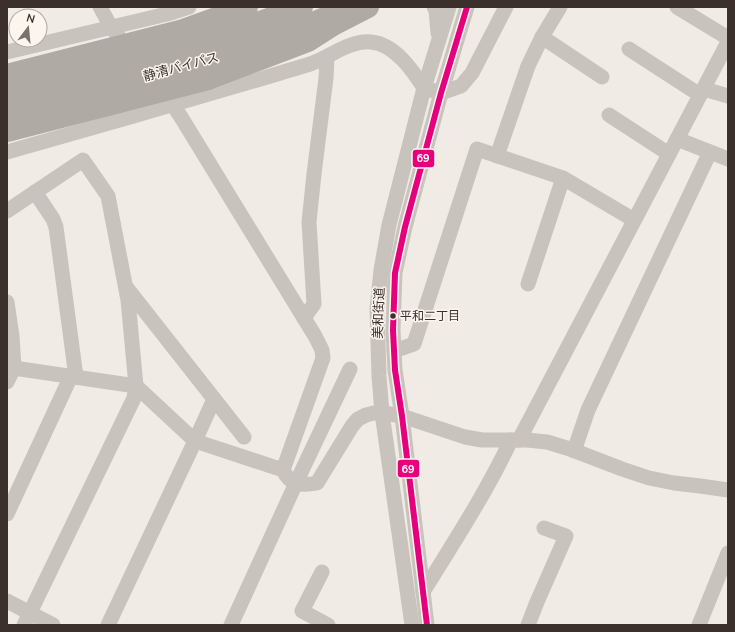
<svg xmlns="http://www.w3.org/2000/svg" width="735" height="632" viewBox="0 0 735 632" font-family="'Nunito Sans','Noto Sans JP',sans-serif">
	<style>
		.lines { fill: none; stroke-linecap: round; stroke-linejoin: round }
		.minor { stroke: #c9c3be; stroke-width: 15 }
		.highway { stroke: #afaaa4; stroke-width: 22 }
		.highway-bridge { stroke: #afaaa4; stroke-width: 22 }
		.bus-1-casing { stroke: #fbf5ee; stroke-width: 9 }
		.bus-1 { stroke: #e5007d; stroke-width: 6 }
		.bus-dot { fill: #3b302b; stroke: #fbf5ee; stroke-width: 1.5 }
		.labels { text-anchor: middle; dominant-baseline: central; stroke-width: 3; stroke-linejoin: round; paint-order: stroke }
		.bus-label { font-size: 12px; fill: #3b302b; stroke: #fbf5ee; text-anchor: start }
		.street-label { font-size: 13px; fill: #3b302b; stroke: #fbf5ee }
		.line-badge { stroke: #fbf5ee; stroke-width: 1.5 }
		.badge-label { font-size: 11px; text-anchor: middle; font-weight: bold; fill: #fff }
	</style>
	<rect width="100%" height="100%" fill="#f0ebe5"/>
	<g class="lines">
		<g class="minor">
			<polyline points="100,7 111,27 130,51"/>
			<polyline points="434,7 436,10 438,33"/>
			<polyline points="677,7 728,38"/>
			<polyline points="542,37 602,77"/>
			<polyline points="629,49 700,95"/>
			<polyline points="7,52 167,14 189,7"/>
			<path d="M157,85L173,105L181,117L315,336L322,350L323,358L283,470C290,485 301,486 317,483L352,426L358,419L366,415L378,412L402,416L465,437L482,440H527L547,442L570,449L622,469L649,478L674,483L700,486L728,490"/>
			<polyline points="704,89 728,96"/>
			<polyline points="609,115 669,154"/>
			<polyline points="677,139 728,159"/>
			<path d="M7,152C107,124 207,95 307,65C328,59 348,40 371,42C395,44 413,71 424,88L441,93L461,86L472,73L506,7"/>
			<polyline points="497,156 528,66 542,37 560,7"/>
			<polyline points="35,192 53,219 56,227 76,377"/>
			<polyline points="7,211 83,160 108,196 128,300 136,386 134,398 24,625"/>
			<polyline points="528,284 563,178"/>
			<polyline points="126,287 244,437"/>
			<polyline points="7,302 12,336 14,368 7,382"/>
			<polyline points="304,318 314,304 309,222 314,174 326,78 327,57"/>
			<polyline points="394,351 414,344 477,149 563,178 634,220"/>
			<polyline points="7,367 136,386 195,441 108,625"/>
			<polyline points="214,399 195,441 283,470"/>
			<polyline points="519,440 728,42"/>
			<polyline points="574,451 588,410 710,152"/>
			<polyline points="7,514 71,376"/>
			<polyline points="322,572 302,611 328,625"/>
			<path d="M423,592C454,542 486,493 511,440"/>
			<polyline points="7,601 53,625"/>
			<polyline points="231,625 296,483 350,369"/>
			<polyline points="412,625 382,413 379,376 377,309 381,270 389,225 424,88 449,7"/>
			<polyline points="427,625 402,416 395,370 393,330 395,273 405,227 441,93 467,7"/>
			<polyline points="528,625 537,602 566,536 544,528"/>
			<polyline points="699,625 728,553"/>
		</g>
		<polyline class="highway" points="208,79 308,41 333,25 368,7"/>
		<g class="highway-bridge">
			<polyline points="7,75 180,31 247,7"/>
			<polyline points="7,93 41,86 193,46 302,7"/>
			<polyline points="7,111 197,63 240,50 299,29 350,7"/>
			<polyline points="7,131 208,79"/>
		</g>
		<g class="bus-1-casing">
			<polyline id="bus-1" points="427,625 402,416 395,370 393,330 395,273 405,227 441,93 467,7"/>
		</g>
		<use href="#bus-1" class="bus-1"/>
	</g>
	<circle class="bus-dot" cx="393" cy="316" r="3.5"/>
	<g class="labels">
		<g class="bus-label">
			<text x="400" y="316">平和二丁目</text>
		</g>
		<g class="street-label">
			<text transform="translate(181 67) rotate(-15)">静清バイパス</text>
			<text transform="translate(379 313) rotate(-88)">美和街道</text>
		</g>
	</g>
	<g class="line-badge">
		<rect x="412" y="149" width="23" height="19" rx="4" fill="#e5007d"/>
		<rect x="397" y="459" width="23" height="19" rx="4" fill="#e5007d"/>
	</g>
	<g class="badge-label">
		<text x="423" y="162">69</text>
		<text x="408" y="473">69</text>
	</g>
	<rect width="735" height="632" fill="none" stroke="#3b302b" stroke-width="16"/>
	<g transform="translate(28 28) rotate(16)"><circle r="19" fill="#fbf5ee" stroke="#aea6a0"/>
	<path d="M0-3L7 15L0 10L-7 15Z" fill="#7a716c"/>
	<text y="-6" font-size="11" font-weight="bold" text-anchor="middle" fill="#3b302b">N</text>
	</g>
</svg>
